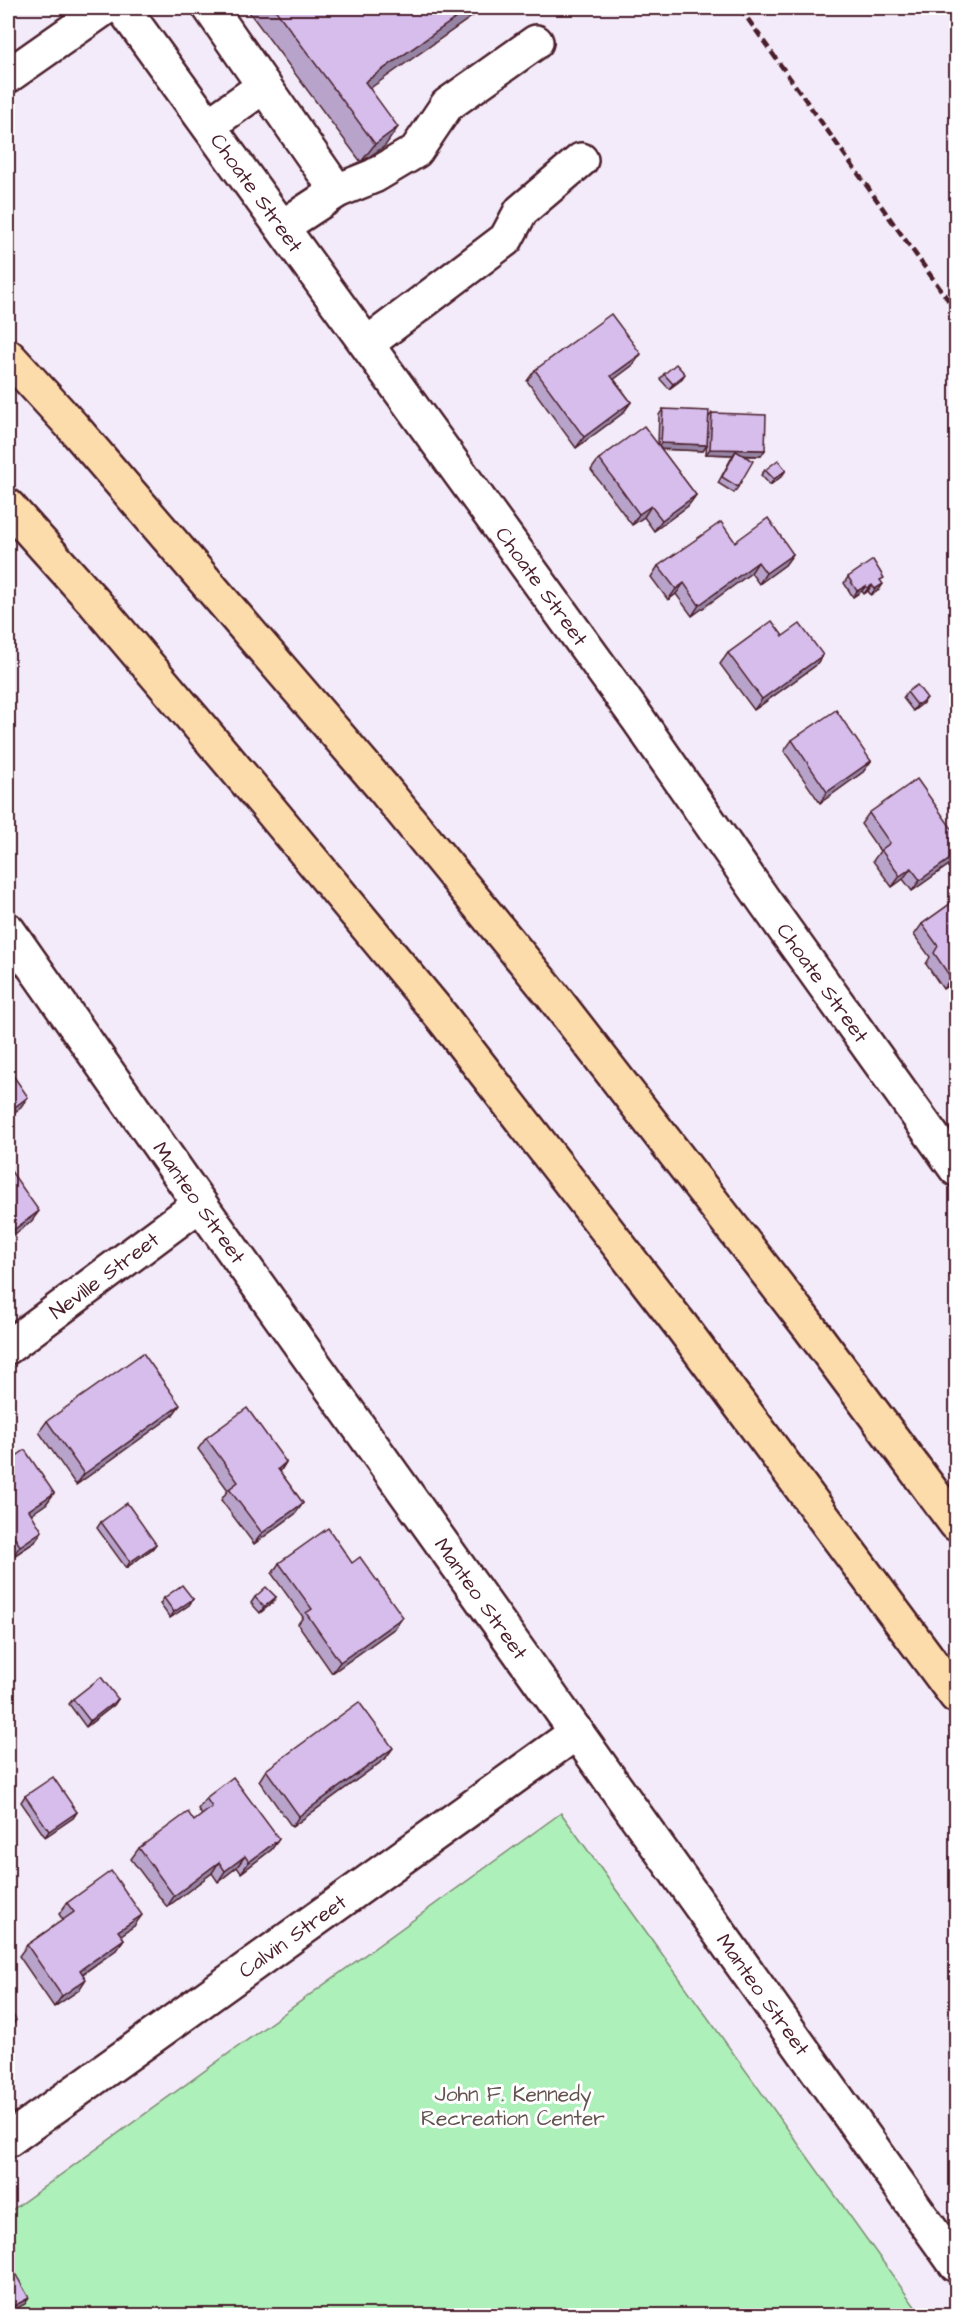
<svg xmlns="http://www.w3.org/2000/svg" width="964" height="2323" viewBox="0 0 964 2323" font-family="'Architects Daughter',sans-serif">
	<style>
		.green { fill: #aef0b9; stroke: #7c8872; stroke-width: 1.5 }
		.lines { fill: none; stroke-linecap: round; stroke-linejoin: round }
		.minor-casing { stroke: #4a1f2b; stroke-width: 38 }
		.highway-casing { stroke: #4a1f2b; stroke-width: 38 }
		.minor { stroke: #fff; stroke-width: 33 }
		.highway { stroke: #fddcac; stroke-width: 33 }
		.rail { stroke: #4a1f2b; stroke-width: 4.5; stroke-dasharray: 9 4.5; stroke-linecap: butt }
		.wall { fill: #b8a3cb; stroke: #4a1f2b; stroke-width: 1.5 }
		.shaded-wall { fill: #9684a5; stroke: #4a1f2b; stroke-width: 1.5 }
		.building { fill: #d6bdec; stroke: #4a1f2b; stroke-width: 1.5 }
		.labels { text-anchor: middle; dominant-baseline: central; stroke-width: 6; stroke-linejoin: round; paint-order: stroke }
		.street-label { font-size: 21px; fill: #4a1f2b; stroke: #fff }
		.park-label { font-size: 21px; fill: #63534e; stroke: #fff }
	</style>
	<rect width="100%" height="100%" fill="#f3ebf9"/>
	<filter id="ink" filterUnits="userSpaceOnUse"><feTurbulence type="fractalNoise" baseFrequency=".0167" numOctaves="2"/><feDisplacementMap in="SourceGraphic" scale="12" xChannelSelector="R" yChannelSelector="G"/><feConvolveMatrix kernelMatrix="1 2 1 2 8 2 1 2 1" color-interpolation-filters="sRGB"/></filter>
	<g filter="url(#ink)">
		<polygon class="green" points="561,1813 921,2315 8,2315 8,2213"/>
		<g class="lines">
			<g class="minor-casing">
				<g id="minor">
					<path id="s1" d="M123,8L638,719L765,902L956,1169"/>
					<polyline points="8,76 105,8"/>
					<polyline points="264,86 337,191"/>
					<polyline points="209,125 264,86 210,8"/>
					<polyline points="282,227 337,191 374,176 416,151 447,105 536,42"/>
					<polyline points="367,344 506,239 521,211 581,160"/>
					<path id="s2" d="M8,930L200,1204L956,2265"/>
					<path id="s3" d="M8,1347L200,1204"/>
					<path id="s4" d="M8,2140L577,1732"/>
				</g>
			</g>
			<g class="highway-casing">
				<g id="highway">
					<polyline points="8,356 73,427 383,788 552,995 810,1328 956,1524"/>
					<polyline points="8,506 95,603 267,806 442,1017 682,1327 956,1696"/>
				</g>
			</g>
			<use href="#minor" class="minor"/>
			<use href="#highway" class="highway"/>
			<polyline class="rail" points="740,8 956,311"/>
		</g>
		<g class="wall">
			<polygon points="246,8 484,8 370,88 385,146 361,162"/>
			<polygon points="633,365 614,379 631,402 623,413 576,448 527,381 535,370"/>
			<polygon points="664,374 681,380 669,389 660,379"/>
			<polygon points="663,409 707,445 703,451 661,449 696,495 688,506 654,531 644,517 632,525 591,470 599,459 658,444 659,415"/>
			<polygon points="712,413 765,450 761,456 743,456 738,487 734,493 718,483 733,455 706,454 708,418"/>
			<polygon points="765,470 782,476 770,485 761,475"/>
			<polygon points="735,542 793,554 785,565 759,584 751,573 692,616 676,594 668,600 651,577 658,566"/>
			<polygon points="848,577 881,582 879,590 871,595 868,591 864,594 862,591 853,597 844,583"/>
			<polygon points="783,636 823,655 815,666 754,710 720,664 728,653"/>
			<polygon points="907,692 923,703 913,711 903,698"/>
			<polygon points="792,740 871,761 863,772 820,803 784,751"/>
			<polygon points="869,813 957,836 957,859 912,891 903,879 892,887 873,861 880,851 861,824"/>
			<polygon points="957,899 957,979 943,989 926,964 930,957 914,935 922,924"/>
			<polygon points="172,1416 76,1485 39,1432 47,1421"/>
			<polygon points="206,1438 286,1462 280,1472 303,1503 295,1514 254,1544 221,1500 228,1490 198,1449"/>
			<polygon points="8,1462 54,1493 46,1504 31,1514 35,1542 12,1557 8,1550"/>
			<polygon points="101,1522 156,1544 152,1549 126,1568 97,1528"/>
			<polygon points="279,1563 395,1628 332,1673 298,1624 303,1617 272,1574"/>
			<polygon points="255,1597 276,1597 272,1603 260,1613 251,1603"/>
			<polygon points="164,1598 193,1599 189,1605 170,1618 160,1604"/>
			<polygon points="73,1699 118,1699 114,1705 86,1727 69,1704"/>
			<polygon points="385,1759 292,1827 259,1781 266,1770"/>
			<polygon points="25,1796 77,1812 73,1818 45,1837 21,1802"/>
			<polygon points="206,1798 279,1839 271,1850 241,1873 237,1867 218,1882 212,1873 167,1907 131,1859 139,1848 194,1821 202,1815 198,1809"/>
			<polygon points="67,1903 134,1926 121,1935 124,1939 116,1950 83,1974 79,1990 54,2007 19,1956 27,1945 63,1920 59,1914"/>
		</g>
		<g class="shaded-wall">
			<polygon points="470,8 484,8 352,101 365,82"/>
			<polygon points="398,127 385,146 361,162 375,144"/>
			<polygon points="641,354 633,365 604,387 611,376"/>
			<polygon points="685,374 681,380 669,389 673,384"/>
			<polygon points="631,402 623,413 576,448 584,437"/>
			<polygon points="661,443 707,445 703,451 657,449"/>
			<polygon points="710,449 765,450 761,456 734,455 736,451 733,455 706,454"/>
			<polygon points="786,470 782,476 770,485 774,479"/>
			<polygon points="696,495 688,506 654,531 662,520"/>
			<polygon points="651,506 644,517 632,525 639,514"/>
			<polygon points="793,554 785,565 759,584 766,573"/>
			<polygon points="758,562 751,573 692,616 699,605"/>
			<polygon points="684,583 676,594 668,600 676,589"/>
			<polygon points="883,584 879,590 871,595 875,589"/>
			<polygon points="872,585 868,591 864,594 868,588"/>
			<polygon points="866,586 862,591 853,597 857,591"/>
			<polygon points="823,655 815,666 754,710 762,699"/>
			<polygon points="927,698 923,703 913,711 917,705"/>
			<polygon points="871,761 863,772 820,803 827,792"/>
			<polygon points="957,854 957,859 912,891 920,880"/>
			<polygon points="911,868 903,879 892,887 900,876"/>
			<polygon points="957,974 957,979 943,989 951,978"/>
			<polygon points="28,1097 20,1108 8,1118 8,1112"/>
			<polygon points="39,1211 31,1222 8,1239 8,1234"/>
			<polygon points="180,1405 172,1416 76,1485 84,1474"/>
			<polygon points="286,1462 279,1473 278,1469"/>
			<polygon points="54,1493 46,1504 21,1521 29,1510"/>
			<polygon points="303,1503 295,1514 254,1544 262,1533"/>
			<polygon points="42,1531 35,1542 12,1557 20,1546"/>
			<polygon points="156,1544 152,1549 126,1568 130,1562"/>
			<polygon points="276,1597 272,1603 260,1613 264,1607"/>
			<polygon points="193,1599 189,1605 170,1618 174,1612"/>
			<polygon points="403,1617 395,1628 332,1673 340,1662"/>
			<polygon points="118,1699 114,1705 86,1727 90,1721"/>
			<polygon points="393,1748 385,1759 292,1827 299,1816"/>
			<polygon points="77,1812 73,1818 45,1837 49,1831"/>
			<polygon points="279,1839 271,1850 241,1873 249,1862"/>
			<polygon points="245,1856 237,1867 218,1882 225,1871"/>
			<polygon points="219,1862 212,1873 167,1907 174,1896"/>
			<polygon points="142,1915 134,1926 111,1942 118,1931"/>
			<polygon points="124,1939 116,1950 72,1981 80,1970"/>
			<polygon points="86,1979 79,1990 54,2007 62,1996"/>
			<polygon points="16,2020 9,2031 8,2032 8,2026"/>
			<polygon points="29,2298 25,2304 8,2313 8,2309"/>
		</g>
		<g class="building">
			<polygon points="274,8 470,8 365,82 398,127 375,144"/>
			<polygon points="611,314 641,354 611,376 631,402 584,437 535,370"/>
			<polygon points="676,364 685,374 673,384 664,374"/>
			<polygon points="663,409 709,411 707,445 661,443"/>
			<polygon points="712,413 766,415 765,450 710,449"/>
			<polygon points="644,426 696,495 662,520 651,506 639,514 599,459"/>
			<polygon points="736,451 753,461 738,487 722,477"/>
			<polygon points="778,460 786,470 774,479 765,470"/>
			<polygon points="768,518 793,554 766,573 758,562 699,605 684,583 676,589 658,566 721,522 735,542"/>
			<polygon points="873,560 884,578 880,580 883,584 875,589 872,585 868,588 866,586 857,591 848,577"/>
			<polygon points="772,621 783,636 800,624 823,655 762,699 728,653"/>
			<polygon points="917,685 927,698 917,705 907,692"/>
			<polygon points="836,710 871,761 827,792 792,740"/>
			<polygon points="917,779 957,836 957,854 920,880 911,868 900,876 881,850 890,843 869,813"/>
			<polygon points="957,899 957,974 951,978 934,953 938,946 922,924"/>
			<polygon points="8,1068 28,1097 8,1112"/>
			<polygon points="8,1167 39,1211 8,1234"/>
			<polygon points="143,1353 180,1405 84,1474 47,1421"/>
			<polygon points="247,1408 286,1462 278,1469 303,1503 262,1533 229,1489 238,1482 206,1438"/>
			<polygon points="25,1450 54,1493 29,1510 42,1531 20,1546 8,1527 8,1462"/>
			<polygon points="127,1503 156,1544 130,1562 101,1522"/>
			<polygon points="328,1528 352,1563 360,1557 403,1617 340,1662 306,1613 312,1609 279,1563"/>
			<polygon points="182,1585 193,1599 174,1612 164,1598"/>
			<polygon points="266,1587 276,1597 264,1607 255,1597"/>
			<polygon points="101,1677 118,1699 90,1721 73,1699"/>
			<polygon points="359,1702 393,1748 299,1816 266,1770"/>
			<polygon points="53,1777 77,1812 49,1831 25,1796"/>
			<polygon points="233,1777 279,1839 249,1862 245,1856 225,1871 219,1862 174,1896 139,1848 188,1812 194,1821 212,1807 206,1798"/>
			<polygon points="111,1871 142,1915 118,1931 124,1939 80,1970 86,1979 62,1996 27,1945 74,1912 67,1903"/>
			<polygon points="8,2007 16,2020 8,2026"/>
			<polygon points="11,2266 29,2298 8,2309 8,2268"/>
		</g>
	</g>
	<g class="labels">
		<g class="street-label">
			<text stroke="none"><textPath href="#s1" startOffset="228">Choate Street</textPath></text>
			<text stroke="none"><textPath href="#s1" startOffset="714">Choate Street</textPath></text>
			<text stroke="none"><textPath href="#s1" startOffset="1200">Choate Street</textPath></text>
			<text stroke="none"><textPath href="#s2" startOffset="333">Manteo Street</textPath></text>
			<text stroke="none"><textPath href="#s3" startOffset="120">Neville Street</textPath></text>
			<text stroke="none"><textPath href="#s2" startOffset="819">Manteo Street</textPath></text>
			<text stroke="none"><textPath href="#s4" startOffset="350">Calvin Street</textPath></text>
			<text stroke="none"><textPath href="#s2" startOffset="1305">Manteo Street</textPath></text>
		</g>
		<g class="park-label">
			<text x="513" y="2094">John F. Kennedy<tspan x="513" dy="24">Recreation Center</tspan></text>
		</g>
	</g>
	<rect width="964" height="2323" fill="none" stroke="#fff" stroke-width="30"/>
	<rect x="15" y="15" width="934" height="2293" fill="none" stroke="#4a1f2b" stroke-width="2" filter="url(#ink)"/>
</svg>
